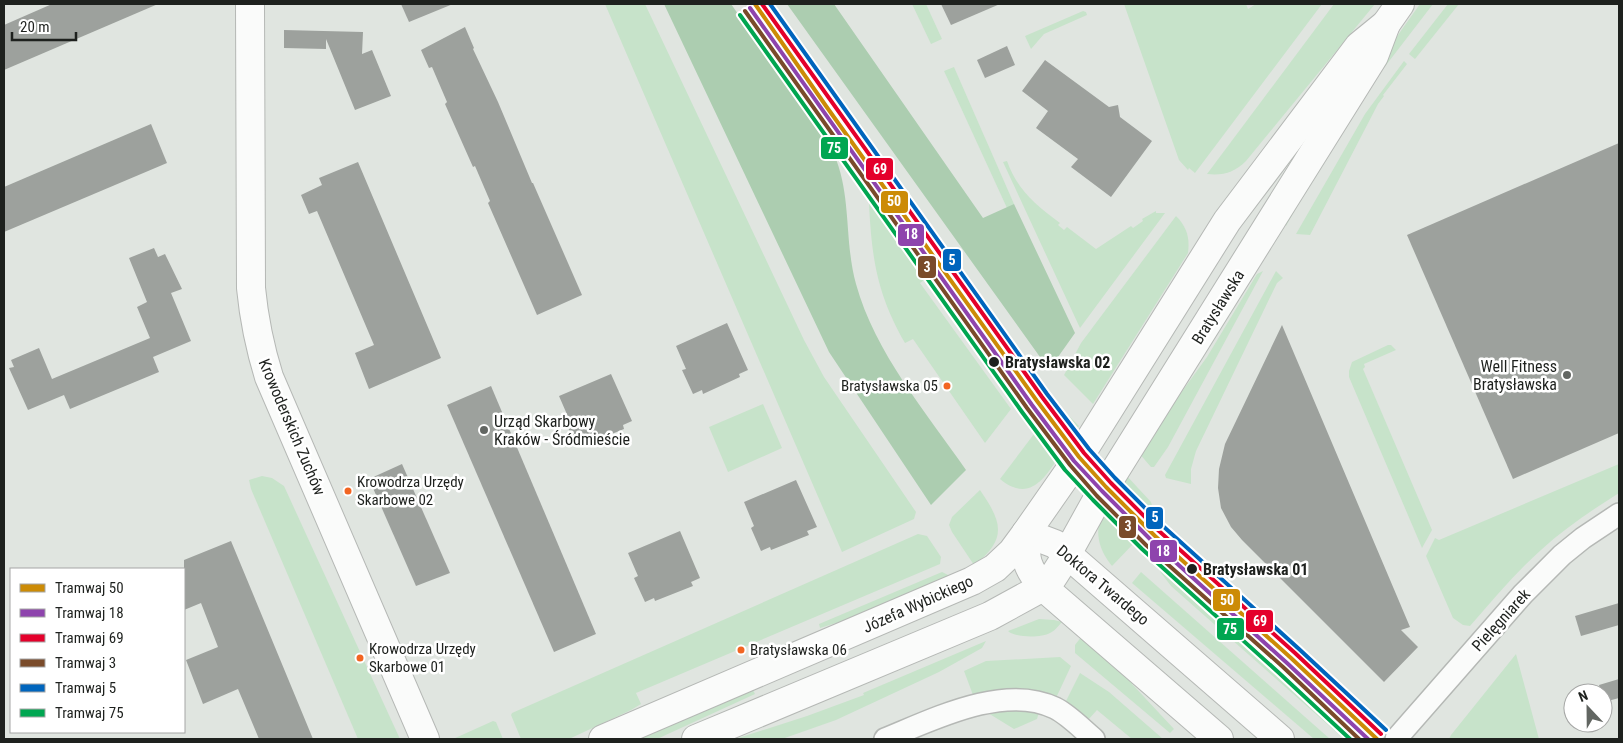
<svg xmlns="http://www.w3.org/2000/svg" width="1623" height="743" viewBox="0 0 1623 743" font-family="'Roboto Condensed',sans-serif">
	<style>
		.green { fill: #c7e3ca }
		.forest { fill: #accdb0 }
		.building { fill: #9da19d }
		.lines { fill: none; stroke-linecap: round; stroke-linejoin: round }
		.street-casing { stroke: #b5b8b5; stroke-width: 24 }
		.secondary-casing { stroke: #b5b8b5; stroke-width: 30 }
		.street { stroke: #fafbfa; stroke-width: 21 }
		.secondary { stroke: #fafbfa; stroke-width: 28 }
		.tram-1-casing { stroke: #fff; stroke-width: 8 }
		.tram-2-casing { stroke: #fff; stroke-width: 8 }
		.tram-3-casing { stroke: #fff; stroke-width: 8 }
		.tram-4-casing { stroke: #fff; stroke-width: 8 }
		.tram-5-casing { stroke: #fff; stroke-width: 8 }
		.tram-6-casing { stroke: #fff; stroke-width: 8 }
		.tram-1 { stroke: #cc8b06; stroke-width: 4 }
		.tram-2 { stroke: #8e44ad; stroke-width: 4 }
		.tram-3 { stroke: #e4002b; stroke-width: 4 }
		.tram-4 { stroke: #7a4b2a; stroke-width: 4 }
		.tram-5 { stroke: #0065bd; stroke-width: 4 }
		.tram-6 { stroke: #00a651; stroke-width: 4 }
		.stop-dot { fill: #1e211e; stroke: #fff; stroke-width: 2 }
		.poi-dot { fill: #626662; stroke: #fff; stroke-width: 2 }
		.bus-dot { fill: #f26522; stroke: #fff; stroke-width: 2 }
		.labels { text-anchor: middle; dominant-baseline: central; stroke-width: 5; stroke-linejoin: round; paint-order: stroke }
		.bus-label { font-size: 15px; fill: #1e211e; stroke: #fff; text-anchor: start }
		.street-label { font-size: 16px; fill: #1e211e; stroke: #fff }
		.stop-label { font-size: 16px; font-weight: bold; fill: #1e211e; stroke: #fff; text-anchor: start }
		.poi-label { font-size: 16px; fill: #1e211e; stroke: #fff; text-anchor: end }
		.line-badge { stroke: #fff; stroke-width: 2 }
		.badge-label { font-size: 14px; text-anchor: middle; font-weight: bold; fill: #fff }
	</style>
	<rect width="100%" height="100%" fill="#e0e5e0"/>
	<g class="green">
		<polygon points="605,4 645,4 804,340 824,377 916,512 914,519 842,552"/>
		<polygon points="760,4 767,4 1034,376 1032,384"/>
		<polygon points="912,4 926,4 942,39 931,44"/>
		<polygon points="1124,4 1246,4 1248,9 1256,4 1322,4 1195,173 1189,168 1188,170 1179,160"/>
		<path d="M1334,4H1375L1246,161C1235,172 1223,176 1207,174Z"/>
		<path d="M1420,4H1433L1370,86L1327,152L1286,226V222C1328,148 1369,73 1420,4Z"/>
		<polygon points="1448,4 1459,4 1415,59 1409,54"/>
		<polygon points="1083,11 1086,12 1087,15 1044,34 1031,49 1025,36"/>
		<polygon points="1404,61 1407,64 1383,95 1384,96 1378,104 1310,235 1296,234 1365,114"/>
		<polygon points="954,67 1014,204 1007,208 944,71"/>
		<path d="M1007,161C1018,191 1035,204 1060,223L1058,225L1064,230L1067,227L1096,249L1131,226L1133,228L1143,221L1142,219L1156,211V213H1165L1080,328L1003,162Z"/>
		<path d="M870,202L875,203L928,277L920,283L1011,409L985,443L913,339L905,343C877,294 872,260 869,204Z"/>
		<path d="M1176,216C1187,227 1190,238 1188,253L1093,404L1064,375L1081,343Z"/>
		<polygon points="1263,271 1168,447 1154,467 1151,467 1138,452 1207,357 1257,274"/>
		<polygon points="1276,271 1283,278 1277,283 1196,451 1191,469 1191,484 1166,478 1165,475"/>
		<polygon points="1388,345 1391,345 1396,350 1364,364 1365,367 1363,369 1432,530 1422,548 1349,377 1349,371 1352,362"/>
		<polygon points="763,404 782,448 728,472 709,427"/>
		<polygon points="1052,404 1060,407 1079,426 1070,439 1045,405"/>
		<path d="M1037,430L1058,458C1043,481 1028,502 1000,479Z"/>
		<path d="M1619,464V493C1592,510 1565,528 1541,550C1515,573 1493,600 1470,626L1463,625L1453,618L1426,556L1435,538L1439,540Z"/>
		<polygon points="1125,474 1151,502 1155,515 1150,526 1114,491"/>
		<polygon points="262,476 272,478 284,486 400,739 358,739 251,489 249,480"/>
		<path d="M980,490C1002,522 1008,539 974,565L952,532L949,525L952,517Z"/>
		<path d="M1103,510L1136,541L1112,566C1098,549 1094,531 1103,510Z"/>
		<polygon points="918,534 927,536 941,557 940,564 636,693 641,704 631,710 569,739 521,739 511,715 512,713"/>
		<polygon points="1155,559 1351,739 1344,739 1171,586 1161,573"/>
		<polygon points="942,572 952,577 852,618 820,628 819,624"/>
		<polygon points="1141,572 1330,739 1314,739 1132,583"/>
		<path d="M1039,619L1054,620L1062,622C1058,626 1055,631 1050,633C1042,638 1015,638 1008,631Z"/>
		<polygon points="1082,636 1133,681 1132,684 1174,729 1170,733 1075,653 1075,645"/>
		<polygon points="986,641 982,648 939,672 836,720 782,739 735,739 807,716 864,695 863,693"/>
		<polygon points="1516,654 1539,739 1449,739 1451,735"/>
		<polygon points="1060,657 1071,666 1056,698 1041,692 973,695 964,671 986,661"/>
		<polygon points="1080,673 1109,692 1163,739 1132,739 1097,710 1087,721 1065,703"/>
		<polygon points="753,690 755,694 657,739 637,739"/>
		<polygon points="1018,710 1039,712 1037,719 1014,729 988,713"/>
		<polygon points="493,721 496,722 503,739 453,739"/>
	</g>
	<g class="forest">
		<path d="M664,4H731C749,30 768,55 786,81C804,105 822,127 834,154C852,196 844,241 856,284C875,353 926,412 966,470L931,505L829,352Z"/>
		<polygon points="787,4 834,4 983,218 1014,204 1075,333 1058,357 1047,361 1045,364"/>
	</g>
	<g class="building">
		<polygon points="52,4 158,4 4,70 4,25"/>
		<polygon points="401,4 453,4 409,22"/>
		<polygon points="941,4 1000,4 951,25"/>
		<polygon points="465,27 474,48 473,49 498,102 532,183 533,183 582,295 537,315 488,203 490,201 475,166 473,167 445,104 447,102 432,67 429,68 421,50"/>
		<polygon points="284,30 363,32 362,54 372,50 391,96 355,110 326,39 326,49 284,48"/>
		<polygon points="1007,46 1015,65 985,78 977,60"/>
		<polygon points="1045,60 1109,107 1118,105 1120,117 1152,141 1111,197 1071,167 1078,159 1036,128 1048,111 1022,91"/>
		<polygon points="151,124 167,163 4,232 4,187"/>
		<polygon points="1619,143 1619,433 1513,479 1407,235"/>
		<polygon points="358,162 441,358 369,389 355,353 374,345 317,211 309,214 301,195 322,185 319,178"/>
		<polygon points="154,248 158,257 165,254 182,289 171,293 191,341 153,357 159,372 106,394 70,409 64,395 28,410 9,368 14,367 11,360 39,348 52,379 150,338 137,307 147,302 129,258"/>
		<polygon points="727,323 748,370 739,374 740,377 703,394 702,390 693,394 682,370 686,369 676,346"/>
		<polygon points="1282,325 1410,627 1401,630 1418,647 1384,682 1242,540 1231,527 1221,508 1218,488 1219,469 1225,444"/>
		<polygon points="611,374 632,421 623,425 624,429 587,444 585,441 576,445 565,421 569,419 559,396"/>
		<polygon points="491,386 596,634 554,652 447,405"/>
		<polygon points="402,464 450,573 416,586 369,479"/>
		<polygon points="796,480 817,527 807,531 809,535 771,550 770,547 761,551 751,528 754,526 744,502"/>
		<polygon points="680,531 700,578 691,582 693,586 655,601 654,598 645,602 634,578 638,576 628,553"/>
		<polygon points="231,541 313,739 259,739 238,689 203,704 186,660 218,647 201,603 184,610 184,560"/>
		<polygon points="1619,603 1619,625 1581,636 1575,616"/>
		<polygon points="1619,679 1619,698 1604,702 1603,693 1601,693 1599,685"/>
	</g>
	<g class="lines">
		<g class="street-casing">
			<g id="street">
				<path d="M885,739C932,720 1004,683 1055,708C1069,715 1082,729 1094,739"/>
				<polyline points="1396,739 1523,594 1562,555 1583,538 1619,514"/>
			</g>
		</g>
		<g class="secondary-casing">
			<g id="secondary">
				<path d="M250,4L251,288C254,319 260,348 269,377L425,739"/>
				<polyline points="1026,533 1055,544 1067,554 1280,739"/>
				<path d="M1026,533C1025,560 1026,567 1043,587L1219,739"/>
				<polyline points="603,739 972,581 995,568 1012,552 1026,533 1079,457 1227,221 1359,46 1386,24"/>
				<polyline points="696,739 990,616 1043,587 1053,577 1062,563 1098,498 1374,56 1386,24 1400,4"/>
			</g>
		</g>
		<use href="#street" class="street"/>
		<use href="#secondary" class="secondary"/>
		<g class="tram-1-casing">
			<polyline id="tram-1" points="755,4 826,106 1037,401 1079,457 1106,487 1155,536 1291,658 1377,739"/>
		</g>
		<g class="tram-2-casing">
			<polyline id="tram-2" points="750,8 1032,405 1074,461 1102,491 1151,540 1287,663 1368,739"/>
		</g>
		<g class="tram-3-casing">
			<polyline id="tram-3" points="762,4 1042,397 1084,453 1111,483 1159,531 1295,653 1381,734"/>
		</g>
		<g class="tram-4-casing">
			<polyline id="tram-4" points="745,11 1027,408 1070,465 1097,496 1146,545 1283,667 1359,739"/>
		</g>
		<g class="tram-5-casing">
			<polyline id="tram-5" points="770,4 1047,394 1089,449 1115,478 1164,527 1299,649 1386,730"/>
		</g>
		<g class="tram-6-casing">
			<polyline id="tram-6" points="740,15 1022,412 1065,470 1093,500 1142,549 1278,672 1350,739"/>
		</g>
		<use href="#tram-1" class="tram-1"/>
		<use href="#tram-2" class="tram-2"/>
		<use href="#tram-3" class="tram-3"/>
		<use href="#tram-4" class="tram-4"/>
		<use href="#tram-5" class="tram-5"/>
		<use href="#tram-6" class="tram-6"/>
	</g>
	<g class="stop-dot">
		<circle cx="994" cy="362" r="6"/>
		<circle cx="1192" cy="569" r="6"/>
	</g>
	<g class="poi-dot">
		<circle cx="1567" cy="375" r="5"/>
		<circle cx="484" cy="430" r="5"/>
	</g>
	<g class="bus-dot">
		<circle cx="947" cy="386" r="4.5"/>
		<circle cx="348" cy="491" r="4.5"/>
		<circle cx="741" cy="650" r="4.5"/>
		<circle cx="360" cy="658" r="4.5"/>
	</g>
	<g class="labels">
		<g class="bus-label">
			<text x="938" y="386" text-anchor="end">Bratysławska 05</text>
			<text x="357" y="482">Krowodrza Urzędy<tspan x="357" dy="18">Skarbowe 02</tspan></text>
			<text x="369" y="649">Krowodrza Urzędy<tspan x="369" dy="18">Skarbowe 01</tspan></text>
			<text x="750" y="650">Bratysławska 06</text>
		</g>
		<g class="street-label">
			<text transform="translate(1218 307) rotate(-58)">Bratysławska</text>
			<text transform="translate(292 427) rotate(67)">Krowoderskich Zuchów</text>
			<text transform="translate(1103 585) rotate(40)">Doktora Twardego</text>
			<text transform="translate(918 604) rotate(-24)">Józefa Wybickiego</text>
			<text transform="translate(1501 620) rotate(-48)">Pielęgniarek</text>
		</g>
		<g class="stop-label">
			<text x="1005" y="362">Bratysławska 02</text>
			<text x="1203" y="569">Bratysławska 01</text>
		</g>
		<g class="poi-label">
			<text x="1557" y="366">Well Fitness<tspan x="1557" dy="18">Bratysławska</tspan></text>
			<text x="494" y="421" text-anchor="start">Urząd Skarbowy<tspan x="494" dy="18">Kraków - Śródmieście</tspan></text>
		</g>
	</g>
	<g class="line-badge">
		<rect x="820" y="136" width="29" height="24" rx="5" fill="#00a651"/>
		<rect x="865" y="157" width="29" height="24" rx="5" fill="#e4002b"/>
		<rect x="880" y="190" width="29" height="24" rx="5" fill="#cc8b06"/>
		<rect x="897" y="223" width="28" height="24" rx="5" fill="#8e44ad"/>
		<rect x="942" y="248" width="20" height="24" rx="5" fill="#0065bd"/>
		<rect x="917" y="255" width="20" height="24" rx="5" fill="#7a4b2a"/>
		<rect x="1145" y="506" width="19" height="24" rx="5" fill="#0065bd"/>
		<rect x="1118" y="515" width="19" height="24" rx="5" fill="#7a4b2a"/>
		<rect x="1149" y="539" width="29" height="24" rx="5" fill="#8e44ad"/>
		<rect x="1212" y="588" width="29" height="24" rx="5" fill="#cc8b06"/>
		<rect x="1245" y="609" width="29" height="24" rx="5" fill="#e4002b"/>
		<rect x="1216" y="617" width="29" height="24" rx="5" fill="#00a651"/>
	</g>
	<g class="badge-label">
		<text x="834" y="153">75</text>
		<text x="880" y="174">69</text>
		<text x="894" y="206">50</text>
		<text x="911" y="239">18</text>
		<text x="952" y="265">5</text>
		<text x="927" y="272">3</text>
		<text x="1155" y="522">5</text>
		<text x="1128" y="531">3</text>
		<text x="1163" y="556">18</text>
		<text x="1227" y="605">50</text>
		<text x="1260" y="626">69</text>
		<text x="1230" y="634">75</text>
	</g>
	<rect width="1623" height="743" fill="none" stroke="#1e211e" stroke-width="10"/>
	<rect x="10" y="568" width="175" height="165" fill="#ffffff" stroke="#a5a6a5"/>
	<rect x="20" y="584" width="25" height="8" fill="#cc8b06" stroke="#a5a6a5"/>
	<text x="55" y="593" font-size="15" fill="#1e211e">Tramwaj 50</text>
	<rect x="20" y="609" width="25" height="8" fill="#8e44ad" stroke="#a5a6a5"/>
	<text x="55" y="618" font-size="15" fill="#1e211e">Tramwaj 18</text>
	<rect x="20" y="634" width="25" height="8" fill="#e4002b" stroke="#a5a6a5"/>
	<text x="55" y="643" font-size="15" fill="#1e211e">Tramwaj 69</text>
	<rect x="20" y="659" width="25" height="8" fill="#7a4b2a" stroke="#a5a6a5"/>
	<text x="55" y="668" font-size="15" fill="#1e211e">Tramwaj 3</text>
	<rect x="20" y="684" width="25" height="8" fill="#0065bd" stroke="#a5a6a5"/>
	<text x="55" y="693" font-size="15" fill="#1e211e">Tramwaj 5</text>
	<rect x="20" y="709" width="25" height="8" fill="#00a651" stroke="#a5a6a5"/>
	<text x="55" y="718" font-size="15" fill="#1e211e">Tramwaj 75</text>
	<g transform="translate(1588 708) rotate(338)"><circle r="24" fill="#ffffff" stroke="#a5a6a5"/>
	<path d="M0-4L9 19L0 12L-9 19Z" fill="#626662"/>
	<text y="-8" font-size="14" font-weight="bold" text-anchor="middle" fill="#1e211e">N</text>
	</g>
	<path d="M12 32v8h64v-8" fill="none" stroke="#1e211e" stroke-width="2.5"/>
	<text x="20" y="32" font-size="15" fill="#1e211e" stroke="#ffffff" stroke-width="4" paint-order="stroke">20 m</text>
</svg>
